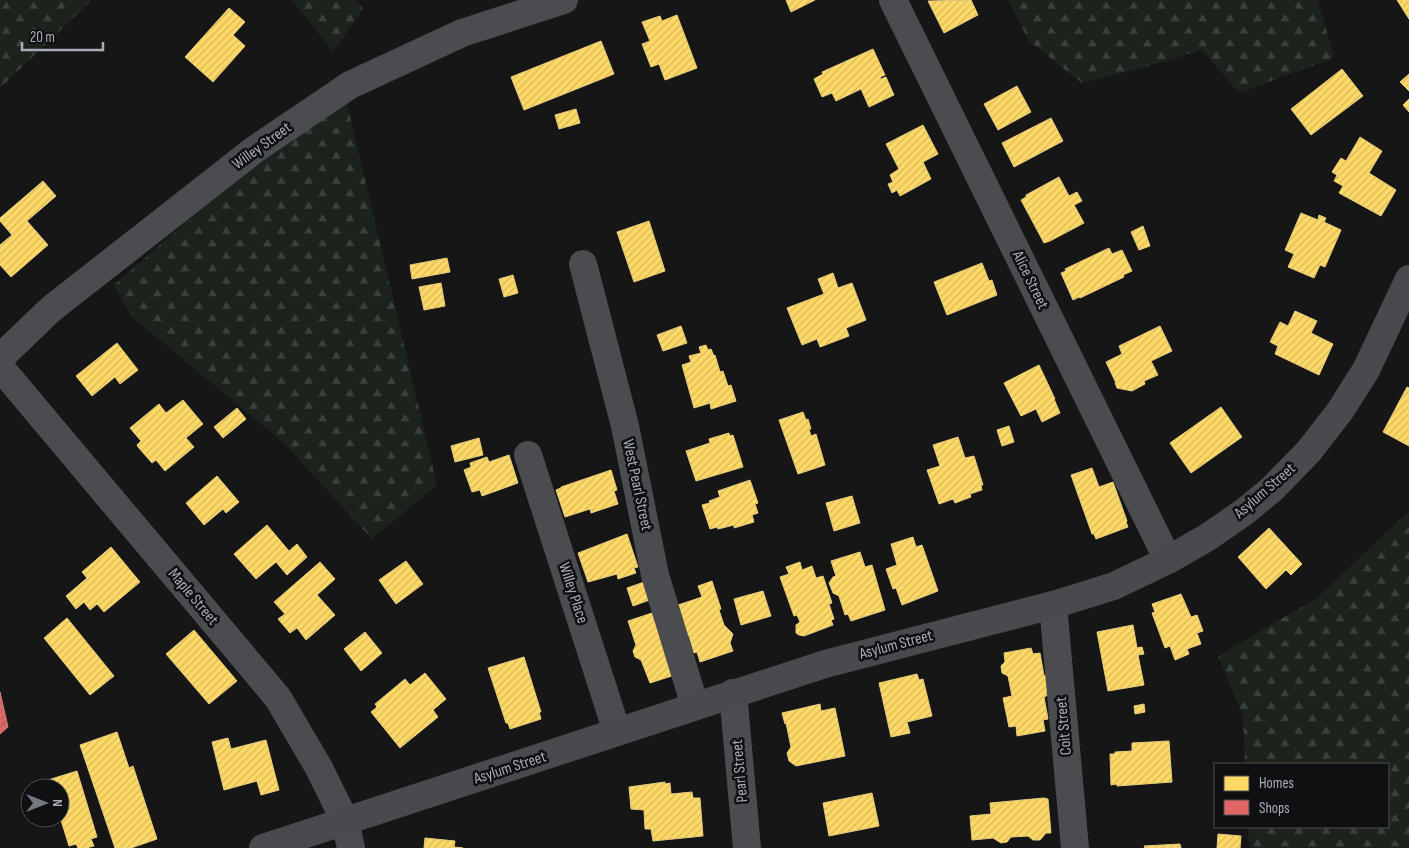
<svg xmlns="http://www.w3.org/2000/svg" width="1409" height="848" viewBox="0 0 1409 848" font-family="'Sofia Sans Condensed',sans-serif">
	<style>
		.forest { fill: url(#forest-firs) }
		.homes { fill: url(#homes-hatch); stroke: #e5cc7e }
		.shops { fill: url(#shops-hatch); stroke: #cf7b7e }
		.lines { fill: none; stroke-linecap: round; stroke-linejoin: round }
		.street { stroke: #4a4c4f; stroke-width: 28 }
		.secondary { stroke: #494a4d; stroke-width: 28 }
		.labels { text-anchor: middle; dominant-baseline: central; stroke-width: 5; stroke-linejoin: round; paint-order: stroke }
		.street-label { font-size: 16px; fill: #a7adb7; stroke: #101012 }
	</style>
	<defs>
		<pattern id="forest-firs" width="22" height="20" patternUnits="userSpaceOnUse" patternTransform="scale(1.25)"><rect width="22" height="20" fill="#1c231d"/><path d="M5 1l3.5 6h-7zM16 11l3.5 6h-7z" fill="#3a403c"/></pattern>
		<pattern id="homes-hatch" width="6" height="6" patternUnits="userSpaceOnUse" patternTransform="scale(1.25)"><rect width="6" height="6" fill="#ffd966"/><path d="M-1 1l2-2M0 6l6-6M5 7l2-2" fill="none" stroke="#d6b85d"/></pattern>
		<pattern id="shops-hatch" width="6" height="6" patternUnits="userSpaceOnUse" patternTransform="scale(1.25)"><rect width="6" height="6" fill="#e06666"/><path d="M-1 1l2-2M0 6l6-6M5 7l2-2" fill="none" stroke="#b45a5a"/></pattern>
	</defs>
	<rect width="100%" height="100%" fill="#161616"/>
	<g class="forest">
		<polygon points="0,0 92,0 0,88"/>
		<polygon points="292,0 357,0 363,9 333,52"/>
		<polygon points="1008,0 1318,0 1334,58 1239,93 1202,50 1142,68 1082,83 1029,41"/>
		<polygon points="345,95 437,485 372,539 284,443 131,316 114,285 239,176"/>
		<polygon points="1409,511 1409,848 1249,848 1248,827 1388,827 1388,764 1245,764 1243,716 1218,656 1317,598"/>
	</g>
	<g class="homes">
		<polygon points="786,0 815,0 791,12"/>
		<polygon points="971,0 978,15 944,33 928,1"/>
		<polygon points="1397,0 1409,0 1409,19"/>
		<polygon points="229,8 245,22 233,35 245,46 213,82 185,57"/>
		<polygon points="677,15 697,68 665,80 659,64 651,67 642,44 650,41 642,22 660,16 662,21"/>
		<polygon points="601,41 614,74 524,110 511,77"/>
		<polygon points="873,49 885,75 880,77 881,79 886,77 894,95 869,107 861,89 836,101 832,93 822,97 814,79 823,74 822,72"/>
		<polygon points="1342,69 1363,96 1311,135 1291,109"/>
		<polygon points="1409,74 1409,91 1400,82"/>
		<polygon points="1017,86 1031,112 998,130 984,104"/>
		<polygon points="1409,99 1409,112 1403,105"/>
		<polygon points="576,109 580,123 559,129 555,115"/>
		<polygon points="1051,118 1063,141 1014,167 1002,143"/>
		<polygon points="923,125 938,154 923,162 931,179 900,196 897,190 892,193 888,184 893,182 890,175 899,169 886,144"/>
		<polygon points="1360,137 1382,151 1369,173 1396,190 1381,216 1339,193 1343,186 1334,181 1337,175 1332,172 1341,158 1346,161"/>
		<polygon points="1059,177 1069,196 1077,192 1082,201 1074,205 1084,223 1050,241 1044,243 1021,200 1026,197 1026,195"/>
		<polygon points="43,181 56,196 27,221 48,245 11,277 0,265 0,245 12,235 0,221 0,218"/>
		<polygon points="1301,213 1318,220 1319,215 1326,218 1324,222 1341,230 1325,267 1320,265 1314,278 1288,267 1294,254 1285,250"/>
		<polygon points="649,221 665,271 634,282 617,232"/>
		<polygon points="1143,226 1150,246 1139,250 1131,232"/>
		<polygon points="1109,248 1112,254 1122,250 1132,271 1123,275 1124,277 1080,298 1079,297 1073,300 1061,273 1066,271 1065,269"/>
		<polygon points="447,258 450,272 412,279 410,265"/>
		<polygon points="982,263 989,281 992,280 997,295 947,315 934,282"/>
		<polygon points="833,273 838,288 852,283 866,320 846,328 849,336 820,347 817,339 802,345 787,308 824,294 818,279"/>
		<polygon points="513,275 518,293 504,297 499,279"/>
		<polygon points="441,283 445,306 424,310 419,287"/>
		<polygon points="1295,311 1317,321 1311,333 1333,344 1319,375 1275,354 1278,346 1270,342 1280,322 1288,326"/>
		<polygon points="681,326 687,343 663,351 657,335"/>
		<polygon points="1160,326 1172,351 1151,361 1158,375 1144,381 1145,384 1132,391 1117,388 1115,383 1116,383 1106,362 1122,354 1119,346"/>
		<polygon points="117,343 138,370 120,384 115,377 92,396 76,376"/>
		<polygon points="706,345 708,350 711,349 714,356 715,355 720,372 723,371 728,386 731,385 736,401 711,409 710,403 694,408 682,365 691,362 689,356 701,353 699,347"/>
		<polygon points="1039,365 1055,399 1054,399 1060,413 1042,422 1036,409 1021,416 1004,383"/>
		<polygon points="1407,387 1409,388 1409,446 1383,432"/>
		<polygon points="183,400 203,424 186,438 194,447 165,471 156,460 152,463 138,447 137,445 141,441 130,428 159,404 166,413"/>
		<polygon points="1221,407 1242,437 1191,473 1170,443"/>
		<polygon points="237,408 246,419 223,438 214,427"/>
		<polygon points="803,412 806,420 808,419 811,429 809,429 811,436 816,434 825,465 798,474 779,420"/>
		<polygon points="1009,426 1014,442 1002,446 997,430"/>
		<polygon points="729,433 730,436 733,435 743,467 696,481 686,451 710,443 709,439"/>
		<polygon points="958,437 965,458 974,456 983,485 981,485 982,490 970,494 971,497 955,503 953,499 939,504 927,470 940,466 933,445"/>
		<polygon points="479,438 483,455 455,462 451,446"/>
		<polygon points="509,455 518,483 482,496 480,490 472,492 464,470 471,467 470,463 487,457 489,462"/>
		<polygon points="1092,468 1099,487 1113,482 1127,521 1126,522 1128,527 1096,539 1094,534 1092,534 1071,475"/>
		<polygon points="611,470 617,490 614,491 618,504 591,513 590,509 565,517 556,490 561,488 561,487"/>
		<polygon points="217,476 239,502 226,513 223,509 204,525 186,503"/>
		<polygon points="750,480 758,503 755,504 758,513 752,515 754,522 734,528 734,525 718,529 717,527 710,529 702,505 710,503 709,501 720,497 718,491"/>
		<polygon points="852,496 860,523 834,531 826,503"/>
		<polygon points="267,525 289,551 297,544 307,557 287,575 276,562 256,579 234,554"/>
		<polygon points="1269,528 1302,564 1291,575 1286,570 1266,589 1238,557"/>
		<polygon points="627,534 638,567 634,568 636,573 618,579 617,574 588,582 578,553"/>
		<polygon points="913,537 916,547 922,545 938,591 902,605 896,588 893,589 886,569 897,565 891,544"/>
		<polygon points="111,547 140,582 104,612 97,604 90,610 84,602 76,609 66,596 87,578 82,572"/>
		<polygon points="860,552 865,567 872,565 885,610 851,621 848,614 845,615 839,596 833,593 829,583 833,577 836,576 831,561"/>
		<polygon points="406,561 423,584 396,604 379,580"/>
		<polygon points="320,562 335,579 317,595 335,615 306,640 297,628 290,633 278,619 285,614 274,602"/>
		<polygon points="800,562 802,570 812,566 816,578 823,576 832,603 829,604 834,619 831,620 833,625 804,636 799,635 796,633 796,625 800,622 797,615 794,616 780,577 789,574 786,567"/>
		<polygon points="650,580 655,598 633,606 627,588"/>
		<polygon points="712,581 721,609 719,610 724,625 733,634 730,643 733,651 700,662 697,652 694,653 689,636 683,633 681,626 683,621 678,605 702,597 698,586"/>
		<polygon points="763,591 771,616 741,625 734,599"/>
		<polygon points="1181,594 1191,617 1197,615 1203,631 1197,633 1201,644 1187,649 1189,654 1175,660 1170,646 1165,648 1152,613 1155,612 1152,604"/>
		<polygon points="664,609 681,673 650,683 641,660 635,657 633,651 636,645 628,621"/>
		<polygon points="67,618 114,676 90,695 44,638"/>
		<polygon points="1133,625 1137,648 1142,647 1144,654 1138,655 1144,685 1108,691 1097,632"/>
		<polygon points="194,630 237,681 209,704 166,654"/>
		<polygon points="365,632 382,653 361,671 344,649"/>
		<polygon points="1031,648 1033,654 1040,653 1044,676 1046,675 1050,694 1044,697 1048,719 1043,720 1045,731 1017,736 1016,726 1009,727 1003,698 1012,696 1008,676 1002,673 1001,666 1005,662 1004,653"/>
		<polygon points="524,657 541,712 539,712 541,719 510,729 508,723 506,723 488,668"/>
		<polygon points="425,673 446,699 433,710 438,717 400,748 371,712 377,707 375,704 405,679 410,685"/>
		<polygon points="917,674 919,680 923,679 932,716 907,722 910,733 891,737 879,683"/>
		<polygon points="820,704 821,711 835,708 845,756 796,766 789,761 787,753 791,747 786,723 785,724 782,713"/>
		<polygon points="1144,704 1145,712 1135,714 1134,706"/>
		<polygon points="117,732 129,768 133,766 157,839 131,848 115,848 80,745"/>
		<polygon points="228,738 231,749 266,740 279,790 261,795 257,781 224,790 212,742"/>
		<polygon points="1169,741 1172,782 1117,786 1117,784 1111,785 1110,754 1115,754 1115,752 1132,751 1132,743"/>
		<polygon points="77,771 97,837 91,839 94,846 86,848 78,848 76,844 69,846 60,817 60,788 51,788 48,780"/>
		<polygon points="665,782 665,784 670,783 671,794 692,792 693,798 700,798 703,836 653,841 651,829 645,829 644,810 631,809 629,787"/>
		<polygon points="872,793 879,826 829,836 823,803"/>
		<polygon points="1044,798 1048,799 1051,833 1046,833 1040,840 1033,840 1028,836 1011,837 1007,842 1001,843 993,838 972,840 970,816 991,814 990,803"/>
		<polygon points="1218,834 1241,836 1240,848 1217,848"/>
		<polygon points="425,838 455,841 454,847 463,848 424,848"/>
		<polygon points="1180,844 1181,848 1145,848 1144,846"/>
	</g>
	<polygon class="shops" points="0,692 8,727 0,734"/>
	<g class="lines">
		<g class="street">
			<polyline points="893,0 1168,560"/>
			<polyline points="583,264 625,426 655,575 695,706"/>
			<polyline points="0,358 51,309 254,150 350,85 462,33 564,0"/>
			<polyline points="0,367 278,698 319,768 345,821 351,848"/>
			<polyline points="528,455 617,732"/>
			<polyline points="1053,605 1075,848"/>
			<polyline points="733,693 747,848"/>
		</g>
		<polyline class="secondary" points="263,848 825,664 1053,605 1114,586 1168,560 1208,537 1244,512 1272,489 1309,451 1340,411 1366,370 1409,279"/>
	</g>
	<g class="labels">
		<g class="street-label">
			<text transform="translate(262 146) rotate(-36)">Willey Street</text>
			<text transform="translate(1030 280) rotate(64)">Alice Street</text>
			<text transform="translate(637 485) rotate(78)">West Pearl Street</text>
			<text transform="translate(1265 491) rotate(-41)">Asylum Street</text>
			<text transform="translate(573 593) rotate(72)">Willey Place</text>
			<text transform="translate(193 597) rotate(50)">Maple Street</text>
			<text transform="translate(896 645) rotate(-15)">Asylum Street</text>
			<text transform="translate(1064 726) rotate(-95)">Coit Street</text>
			<text transform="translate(510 768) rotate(-18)">Asylum Street</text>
			<text transform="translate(740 771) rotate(-95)">Pearl Street</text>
		</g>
	</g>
	<rect x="1214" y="763" width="175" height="65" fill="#101012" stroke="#4c4f54"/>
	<rect x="1224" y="776" width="25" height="15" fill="#ffd966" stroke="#4c4f54"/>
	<text x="1259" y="788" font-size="15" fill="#a7adb7">Homes</text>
	<rect x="1224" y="800" width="25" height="15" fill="#e06666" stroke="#4c4f54"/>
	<text x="1259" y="813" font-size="15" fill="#a7adb7">Shops</text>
	<g transform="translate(45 803) rotate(90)"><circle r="24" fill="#101012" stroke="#4c4f54"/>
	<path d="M0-4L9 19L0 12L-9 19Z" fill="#74787f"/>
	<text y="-8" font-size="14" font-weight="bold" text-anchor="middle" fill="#a7adb7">N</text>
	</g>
	<path d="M22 42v8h81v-8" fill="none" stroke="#a7adb7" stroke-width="2.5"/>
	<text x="30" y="42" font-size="15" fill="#a7adb7" stroke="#101012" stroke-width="4" paint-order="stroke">20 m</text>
</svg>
